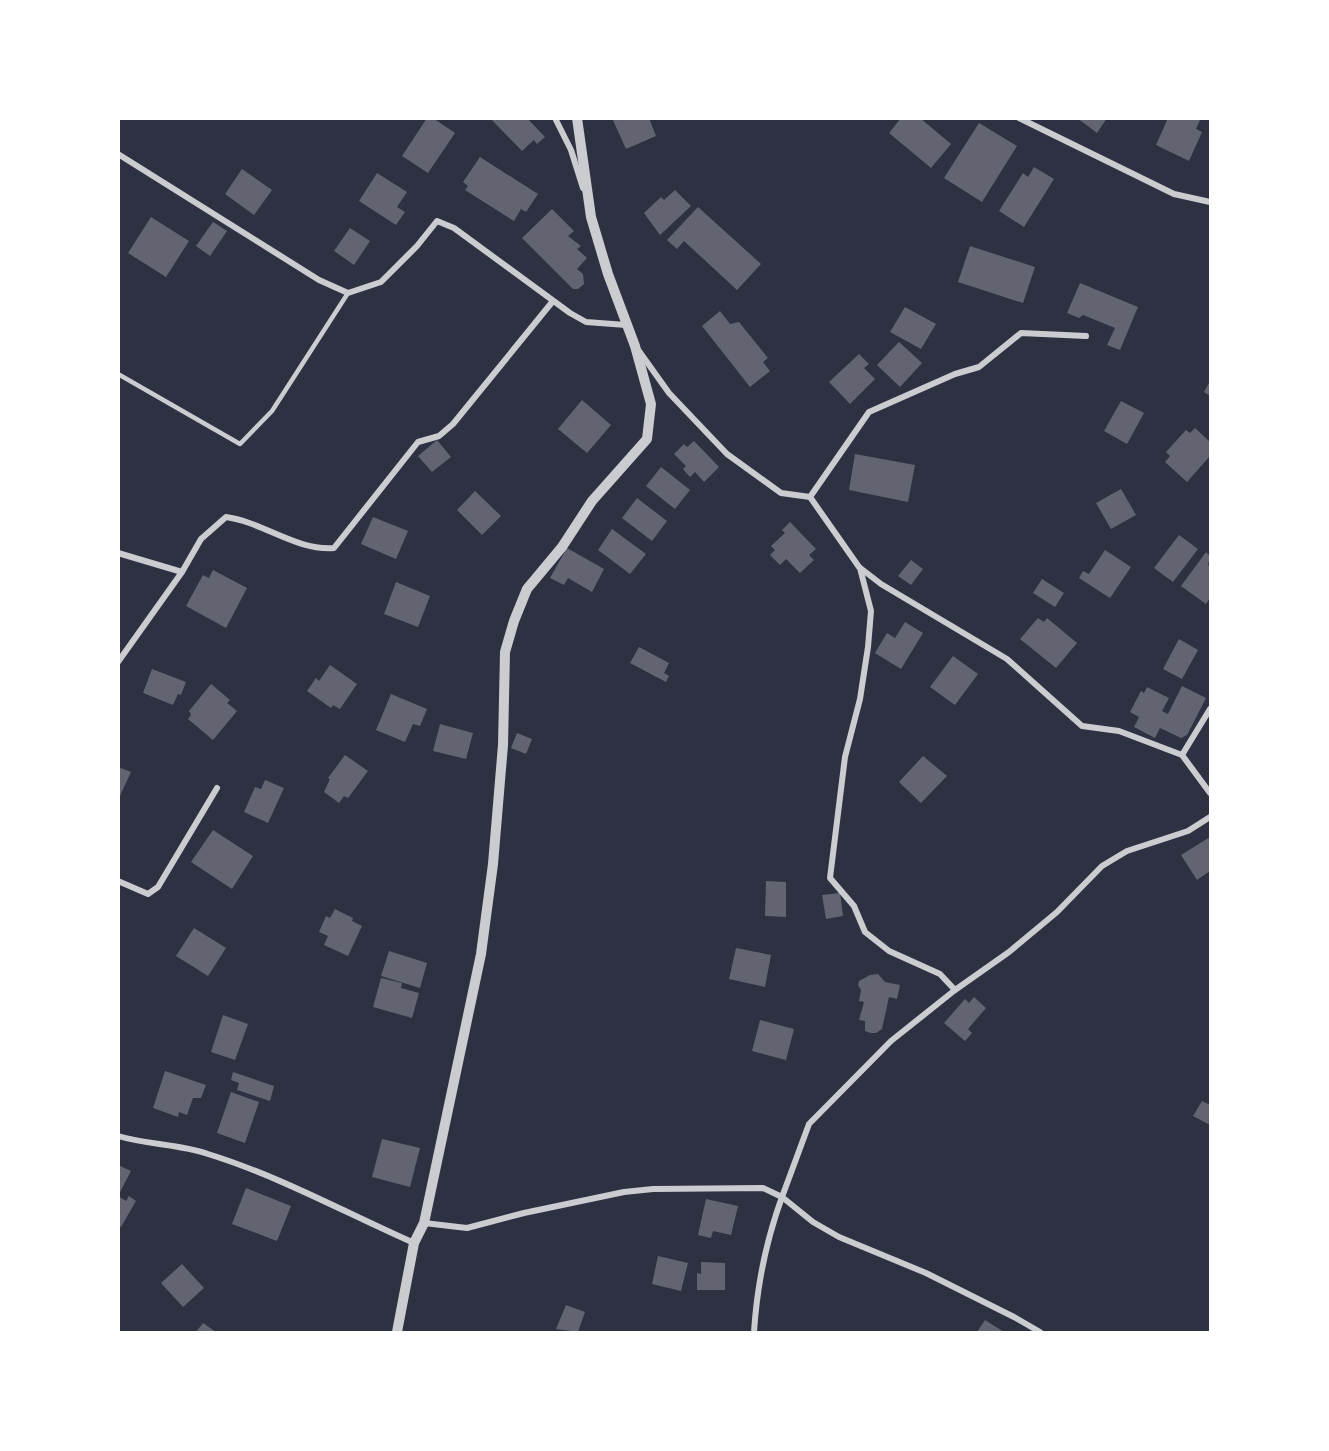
<svg xmlns="http://www.w3.org/2000/svg" width="1329" height="1451" viewBox="0 0 1329 1451" font-family="'IBM Plex Sans',sans-serif">
	<style>
		.building { fill: #626471 }
		.lines { fill: none; stroke-linecap: round; stroke-linejoin: round }
		.service { stroke: #caccd0; stroke-width: 4.5 }
		.minor { stroke: #caccd0; stroke-width: 6 }
		.tertiary { stroke: #caccd0; stroke-width: 10 }
	</style>
	<rect width="100%" height="100%" fill="#2d3142"/>
	<g class="building">
		<polygon points="427,118 433,118 455,133 428,173 402,156"/>
		<polygon points="490,118 527,118 545,137 537,144 534,140 522,151"/>
		<polygon points="612,118 649,118 656,136 626,149"/>
		<polygon points="901,118 920,118 951,144 931,168 889,133"/>
		<polygon points="1077,118 1107,118 1097,133"/>
		<polygon points="1168,118 1201,118 1196,129 1202,132 1189,161 1156,145"/>
		<polygon points="979,123 1017,146 982,202 944,178"/>
		<polygon points="480,157 538,194 526,212 521,209 514,221 465,190 468,186 463,182"/>
		<polygon points="1034,167 1054,179 1024,227 999,211 1023,173 1028,177"/>
		<polygon points="242,169 272,190 254,215 225,194"/>
		<polygon points="377,173 407,192 397,207 405,212 396,225 359,201"/>
		<polygon points="675,190 691,206 660,235 644,213 661,197 664,200"/>
		<polygon points="698,207 761,264 737,290 684,241 677,249 667,240"/>
		<polygon points="552,209 574,231 568,236 581,246 577,249 587,258 577,269 583,274 584,284 578,289 573,289 522,238"/>
		<polygon points="151,217 189,241 166,277 128,253"/>
		<polygon points="213,222 227,231 210,256 196,246"/>
		<polygon points="350,228 370,241 354,265 334,251"/>
		<polygon points="970,246 1035,267 1023,303 958,282"/>
		<polygon points="1080,283 1138,307 1120,350 1107,345 1115,328 1083,315 1079,318 1067,313"/>
		<polygon points="905,307 936,324 921,349 890,332"/>
		<polygon points="720,311 730,324 739,322 768,358 763,362 770,371 750,387 702,326"/>
		<polygon points="899,342 922,363 900,387 877,365"/>
		<polygon points="859,354 869,364 864,368 875,379 850,404 829,382"/>
		<polygon points="1210,381 1210,396 1204,392"/>
		<polygon points="582,400 611,425 587,453 558,429"/>
		<polygon points="1121,401 1144,413 1127,444 1104,431"/>
		<polygon points="1195,428 1210,442 1210,456 1187,482 1165,462 1170,456 1166,452 1186,430 1190,433"/>
		<polygon points="437,440 451,457 432,472 418,456"/>
		<polygon points="694,441 719,467 704,482 695,472 690,477 683,469 686,466 674,454 684,444 687,447"/>
		<polygon points="855,454 915,465 908,502 849,490"/>
		<polygon points="661,467 690,490 675,509 646,486"/>
		<polygon points="1121,489 1136,515 1111,529 1096,503"/>
		<polygon points="475,491 501,516 482,535 457,510"/>
		<polygon points="637,498 667,521 652,541 622,518"/>
		<polygon points="373,517 408,531 396,559 361,544"/>
		<polygon points="790,522 816,549 809,555 814,560 800,573 786,559 780,565 770,555 775,550 771,546 785,533 782,530"/>
		<polygon points="612,529 646,554 630,574 598,550"/>
		<polygon points="1179,535 1198,549 1173,582 1154,568"/>
		<polygon points="567,548 604,569 592,592 568,578 564,585 550,578"/>
		<polygon points="1105,550 1131,567 1110,598 1079,578 1083,571 1089,574"/>
		<polygon points="1206,552 1210,556 1208,565 1210,567 1210,598 1206,604 1181,586"/>
		<polygon points="911,560 923,569 911,585 898,576"/>
		<polygon points="213,570 247,588 226,628 186,606 203,575 209,578"/>
		<polygon points="1042,579 1064,593 1055,607 1033,593"/>
		<polygon points="396,582 430,596 418,627 384,614"/>
		<polygon points="1038,618 1044,622 1047,618 1077,643 1056,668 1020,639"/>
		<polygon points="905,622 923,633 901,669 875,653 887,633 895,638"/>
		<polygon points="1179,639 1198,650 1182,679 1163,669"/>
		<polygon points="639,647 669,663 664,673 669,676 666,682 630,663"/>
		<polygon points="953,656 978,674 955,705 930,687"/>
		<polygon points="330,665 357,684 340,709 333,705 331,708 307,691 316,678 319,681"/>
		<polygon points="152,669 186,682 181,695 178,694 173,705 143,693"/>
		<polygon points="211,684 230,700 227,703 237,711 213,740 188,719 191,715 189,711"/>
		<polygon points="1182,686 1206,698 1187,735 1181,738 1160,728 1155,738 1134,727 1139,717 1130,712 1141,691 1144,693 1147,687 1169,698 1162,711 1168,714"/>
		<polygon points="391,694 427,709 420,726 413,724 405,742 376,730"/>
		<polygon points="440,724 473,733 466,759 433,751"/>
		<polygon points="517,733 532,739 526,754 511,748"/>
		<polygon points="345,755 368,771 348,798 344,796 339,803 324,792 330,779 328,778"/>
		<polygon points="923,756 947,776 921,803 899,782"/>
		<polygon points="118,767 131,772 118,800"/>
		<polygon points="265,780 284,788 268,823 244,812 255,787 261,789"/>
		<polygon points="213,830 253,856 232,889 191,862"/>
		<polygon points="1210,837 1210,871 1197,880 1181,855"/>
		<polygon points="766,881 786,882 786,917 765,916"/>
		<polygon points="840,893 843,916 826,919 822,895"/>
		<polygon points="335,909 353,918 352,921 362,926 348,956 324,945 328,936 319,932 326,916 330,918"/>
		<polygon points="194,928 226,948 208,976 176,956"/>
		<polygon points="736,948 771,955 765,987 729,979"/>
		<polygon points="389,951 427,963 420,988 381,976"/>
		<polygon points="878,974 885,982 900,985 897,999 889,997 882,1029 876,1033 871,1033 865,1031 865,1021 859,1020 864,1002 859,1001 861,990 858,985 859,981 870,975"/>
		<polygon points="381,978 402,983 401,988 419,993 412,1018 373,1007"/>
		<polygon points="974,997 986,1008 968,1029 972,1033 965,1041 944,1023 965,999 969,1003"/>
		<polygon points="223,1015 248,1024 235,1060 211,1052"/>
		<polygon points="760,1020 794,1029 786,1060 752,1051"/>
		<polygon points="165,1071 206,1085 201,1098 193,1098 187,1115 179,1112 178,1117 153,1108"/>
		<polygon points="233,1072 274,1086 270,1101 237,1090 239,1083 231,1080"/>
		<polygon points="231,1092 259,1102 245,1143 217,1133"/>
		<polygon points="1202,1101 1210,1105 1210,1125 1193,1116"/>
		<polygon points="382,1139 420,1148 410,1187 372,1177"/>
		<polygon points="118,1165 131,1171 118,1196"/>
		<polygon points="246,1188 291,1206 277,1241 232,1224"/>
		<polygon points="118,1196 126,1201 129,1196 136,1201 121,1227 118,1226"/>
		<polygon points="706,1199 738,1206 731,1235 713,1231 711,1238 698,1235"/>
		<polygon points="658,1256 688,1263 681,1291 652,1284"/>
		<polygon points="701,1262 725,1263 725,1290 697,1290 697,1273 701,1274"/>
		<polygon points="182,1264 204,1288 183,1307 161,1283"/>
		<polygon points="566,1305 585,1312 578,1332 556,1329"/>
		<polygon points="985,1320 1004,1332 977,1332"/>
		<polygon points="203,1323 216,1332 196,1332"/>
	</g>
	<g class="lines">
		<polyline class="service" points="118,374 240,444 272,411 348,293"/>
		<g class="minor">
			<polyline points="555,118 571,150 583,188"/>
			<polyline points="1019,118 1174,194 1210,202"/>
			<polyline points="118,154 319,280 348,293 381,282 417,246 437,221 454,228 570,313 586,322 626,325"/>
			<polyline points="1086,336 1021,333 979,367 955,374 869,412 810,497 859,567 881,584 1007,659 1082,726 1119,731 1182,755 1210,709"/>
			<polyline points="639,351 669,393 727,454 781,493 810,497"/>
			<polyline points="118,553 182,572"/>
			<polyline points="860,568 871,611 868,647 860,699 845,757 830,878 854,906 865,932 889,951 940,974 955,990 1009,952 1057,912 1102,866 1127,851 1188,831 1210,817"/>
			<path d="M118,662L182,572L201,539L226,517C263,522 296,551 334,548L418,442L439,436L453,424L553,301"/>
			<polyline points="1182,755 1210,793"/>
			<polyline points="118,881 148,894 158,887 217,788"/>
			<polyline points="955,990 891,1041 809,1124 782,1197 813,1222 839,1237 926,1273 1014,1317 1040,1332"/>
			<path d="M118,1136C148,1145 179,1144 208,1154C279,1176 346,1213 414,1243"/>
			<path d="M424,1223L467,1228L524,1213L624,1192L653,1189L763,1188L782,1197C766,1241 757,1285 754,1332"/>
		</g>
		<polyline class="tertiary" points="397,1332 414,1243 424,1223 481,954 493,864 503,745 505,652 514,621 527,589 562,547 592,501 647,439 651,404 635,346 608,274 591,217 577,118"/>
	</g>
	<rect width="1329" height="1451" fill="none" stroke="#ffffff" stroke-width="240"/>
</svg>
